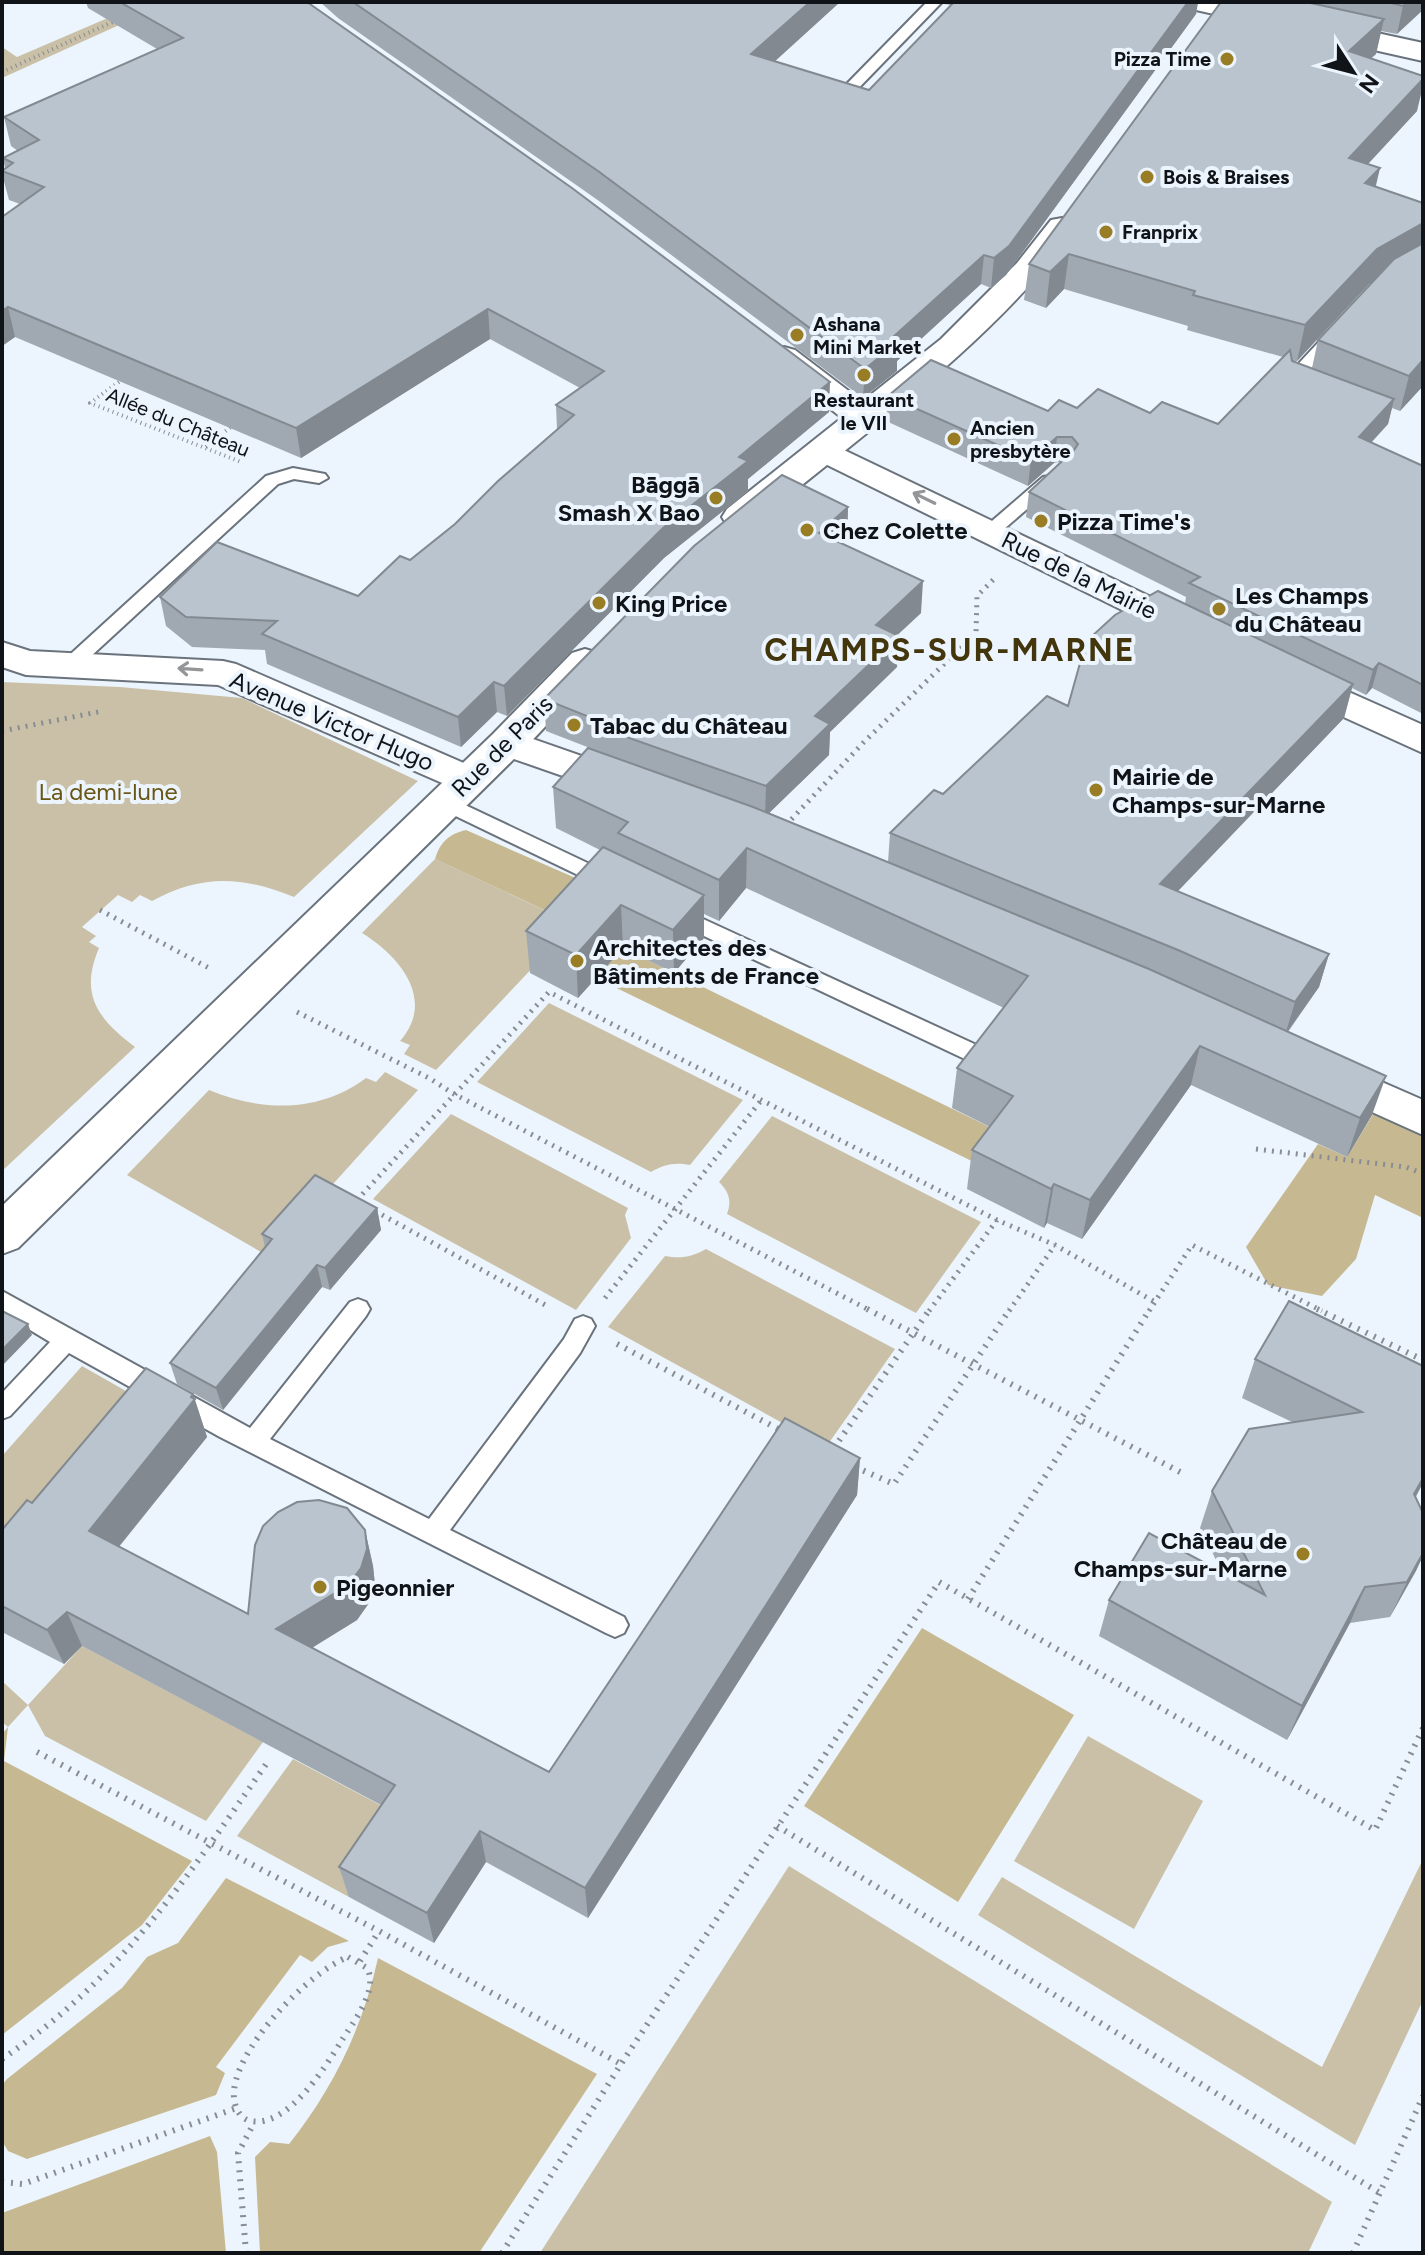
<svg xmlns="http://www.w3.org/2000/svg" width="1425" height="2255" viewBox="0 0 1425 2255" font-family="Figtree,sans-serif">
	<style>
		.green { fill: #c9c0a7 }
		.forest { fill: #c6b992 }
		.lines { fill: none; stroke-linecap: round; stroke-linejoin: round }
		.service-casing { stroke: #6a737c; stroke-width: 4 }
		.minor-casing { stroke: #6a737c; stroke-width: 4 }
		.secondary-casing { stroke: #6a737c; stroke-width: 4 }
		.path-far2 { stroke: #878d93; stroke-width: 4; stroke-dasharray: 1 4; stroke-linecap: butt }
		.path-far1 { stroke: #878d93; stroke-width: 5; stroke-dasharray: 2 6; stroke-linecap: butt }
		.path { stroke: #878d93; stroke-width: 6; stroke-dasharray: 2 7; stroke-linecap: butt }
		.service { fill: #fff; fill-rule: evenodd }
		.minor { fill: #fff; fill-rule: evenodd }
		.secondary { fill: #fff; fill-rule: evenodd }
		.wall { fill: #a0a9b1; fill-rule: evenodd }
		.shaded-wall { fill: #828990 }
		.building { fill: #bac4ce; stroke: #828990; stroke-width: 2 }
		.oneway { stroke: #939597 }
		.poi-dot { fill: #987d25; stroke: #ecf5fd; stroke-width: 3 }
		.labels { text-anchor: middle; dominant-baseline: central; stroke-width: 8; stroke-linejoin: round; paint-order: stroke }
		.far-poi-label { font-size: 20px; font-weight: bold; fill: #101317; stroke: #ecf5fd; text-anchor: start }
		.far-street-label { font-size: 20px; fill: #101317; stroke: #ecf5fd }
		.poi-label { font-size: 24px; font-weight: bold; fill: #101317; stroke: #ecf5fd; text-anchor: start }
		.street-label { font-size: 24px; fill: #101317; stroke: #ecf5fd }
		.park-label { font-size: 24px; fill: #695514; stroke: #ecf5fd }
		.district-label { font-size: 32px; font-weight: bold; letter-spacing: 2px; fill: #43360d; stroke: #ecf5fd }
	</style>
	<rect width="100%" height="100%" fill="#ecf5fd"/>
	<g class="green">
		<polygon points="145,2 170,2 2,78 2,47 17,57"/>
		<path d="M2,682L120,687L242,698L418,781L294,897C242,876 202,874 152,901L140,895L132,902L118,895L82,927L96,936L89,942L99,948C79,995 98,1019 135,1047L2,1171Z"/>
		<path d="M435,859L574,924L436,1070L404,1054L410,1045L400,1041C437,999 398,955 362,933Z"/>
		<path d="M549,1003L743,1100L690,1165C675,1162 664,1164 651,1172L477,1082Z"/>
		<path d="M385,1072L418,1090L268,1256L127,1175L209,1090C262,1112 319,1113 366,1078L376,1082Z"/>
		<polygon points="451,1114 628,1208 625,1215 631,1238 576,1310 373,1199"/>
		<path d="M772,1116L981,1222L916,1313L727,1214C732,1201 729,1192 719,1182Z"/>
		<path d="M706,1249L895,1349L826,1447L608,1327L665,1256C681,1259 692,1257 706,1249Z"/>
		<polygon points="82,1366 140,1399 2,1572 2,1456"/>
		<polygon points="82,1646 263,1742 206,1821 45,1736 28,1705 8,1727 2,1722 2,1681 28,1705"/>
		<polygon points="1088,1736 1203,1801 1134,1929 1014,1861"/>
		<polygon points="293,1759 403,1817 349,1897 237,1836"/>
		<polygon points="1423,1859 1423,2000 1355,2145 978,1915 1002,1877 1322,2067"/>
		<polygon points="789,1866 1332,2202 1308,2253 540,2253"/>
	</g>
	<g class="forest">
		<path d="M466,830L587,883L557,916L435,859C440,842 449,834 466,830Z"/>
		<polygon points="623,948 1008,1136 984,1167 596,978"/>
		<polygon points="1375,1111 1423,1128 1423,1218 1375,1195 1356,1259 1322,1296 1268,1285 1246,1247 1318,1144 1347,1157"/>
		<polygon points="922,1628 1074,1715 958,1902 804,1806"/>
		<polygon points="8,1727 4,1761 192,1861 142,1925 2,2035 2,1734"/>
		<polygon points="226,1878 349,1941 328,1947 312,1962 300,1955 216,2067 225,2073 216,2095 27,2159 8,2151 2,2141 2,2085 7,2079 122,1988 147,1957 178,1943"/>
		<path d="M378,1958L597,2074L479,2253H260L255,2157L270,2142L289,2144C333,2089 363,2027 378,1958Z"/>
		<polygon points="210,2136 217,2152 226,2253 2,2253 2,2213"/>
	</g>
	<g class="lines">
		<g class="service-casing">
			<g id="service">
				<polygon points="927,2 942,2 846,101 836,101 836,95"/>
				<path d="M1335,329L1343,334L1305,377L1314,384L1312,388C1303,390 1291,387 1286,379L1288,375L1329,331Z"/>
				<polygon points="293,468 325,474 328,478 319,483 294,479 278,484 77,669 63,669 61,665 63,661 266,476"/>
				<polygon points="1049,476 1058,481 1055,485 997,535 985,535 982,531 985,527 1043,477"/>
				<polygon points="446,796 617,877 620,882 617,887 603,887 439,808 436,803 439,798"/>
				<polygon points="677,907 983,1048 986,1054 983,1060 975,1062 967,1060 670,920 667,915 670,910"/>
				<polygon points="2,1291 250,1428 350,1302 358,1299 366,1302 370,1309 366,1316 270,1439 429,1519 564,1339 575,1319 583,1316 591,1319 595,1326 580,1353 450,1530 624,1617 628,1625 624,1633 615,1637 606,1633 220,1437 69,1353 10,1416 2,1419 2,1393 50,1342 2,1313"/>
			</g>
		</g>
		<g class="minor-casing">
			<g id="minor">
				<polygon points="784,347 795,350 875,411 879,418 875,425 863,428 851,425 773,364 768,357 773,350"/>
				<polygon points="823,440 1199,620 1205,628 1199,636 1187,640 1175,636 811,457 807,450 811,443"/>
				<polygon points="2,642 30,651 223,661 236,664 482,771 488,780 482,789 469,793 456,789 218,685 26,675 2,667"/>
				<polygon points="1297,669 1423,725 1423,753 1284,690 1279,681 1284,672"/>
				<polygon points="507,730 639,776 645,785 639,794 626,798 494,752 489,743 494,734"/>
				<polygon points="1327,1058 1423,1100 1423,1135 1312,1085 1306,1074 1312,1063"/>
			</g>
		</g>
		<g class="secondary-casing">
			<g id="secondary">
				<polygon points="1182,2 1235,2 1423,43 1423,61 1196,10 1186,8"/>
				<path d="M1062,218L1073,220L1078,227L1073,234C982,351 866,431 753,525L740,528L727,525L722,517L727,509L941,339L1017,263L1051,220Z"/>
				<polygon points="585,649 598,653 604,662 598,671 521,752 18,1248 2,1254 2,1206 493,734 572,653"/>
			</g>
		</g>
		<g class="path-far2">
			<polyline points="2,72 117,20"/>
			<polyline points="123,379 90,403 241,462"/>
			<polyline points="206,447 232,426"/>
		</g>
		<g class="path-far1">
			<polyline points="2,731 103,711"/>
			<polyline points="786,825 864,742 976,633 977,596 996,577"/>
			<polyline points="100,910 209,968"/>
			<polyline points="297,1012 429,1078 454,1094 871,1311"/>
			<polyline points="1256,1149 1406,1167 1423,1174"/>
			<polyline points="357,1200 549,992 997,1220 1055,1245 1155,1302"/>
			<polyline points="375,1211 549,1307"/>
			<polyline points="605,1298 763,1098"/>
			<polyline points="929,1311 997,1220"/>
			<polyline points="1009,1311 1055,1245"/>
			<polyline points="1149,1311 1192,1245 1322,1311"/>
		</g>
		<g class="path">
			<polyline points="867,1309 1184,1474"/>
			<polyline points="1317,1309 1423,1360"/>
			<polyline points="617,1344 782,1431"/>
			<polyline points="834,1448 930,1309"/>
			<polyline points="855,1467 894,1484 1010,1309"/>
			<polyline points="968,1599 1150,1309"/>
			<polyline points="37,1752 379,1931 621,2064"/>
			<polyline points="777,1826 1380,2193"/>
			<path d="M348,1957L367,1968C379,1990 354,2021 342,2040C326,2066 288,2128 251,2121C240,2119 235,2108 234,2098C230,2053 308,1972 348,1957Z"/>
			<polyline points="360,1961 379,1931"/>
			<path d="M2,2059C123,1977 187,1877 269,1760"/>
			<polyline points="2,2182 23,2184 234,2109"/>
			<polyline points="246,2253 238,2153 254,2123"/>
			<polyline points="502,2253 621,2064 939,1582 1375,1830 1423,1728"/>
			<polyline points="1353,2253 1423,2096"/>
		</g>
		<use href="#service" class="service"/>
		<use href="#minor" class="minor"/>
		<use href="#secondary" class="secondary"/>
	</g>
	<g class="wall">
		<polygon points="86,2 307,2 829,412 748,479 748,491 664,558 507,716 497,712 461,747 267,664 265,650 192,647 166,626 160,597 358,596 410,560 455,524 557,429 556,405 580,388 490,339 301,458 15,337 2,346 20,204 9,200 2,174 2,170 5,168 3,158 18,151 11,146 4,117 157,49 88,8"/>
		<polygon points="320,2 840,2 775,61 869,90 951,5 944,4 944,2 1198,2 1196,14 1006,275 991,288 981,284 897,361 897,371 863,398 599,201 338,18"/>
		<path d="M1221,2H1423L1397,34L1381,31L1376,54L1371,58L1417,111L1368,164L1375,187L1423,386L1400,411L1392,408L1388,424L1371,443L1423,466V714L1372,688L1366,695L1352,688L1344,718L1178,891L1329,954L1319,987L1288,1032L1372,1115L1347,1157L1191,1085L1082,1239L1047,1223L1044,1228L967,1189L972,1150L990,1127L952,1108L957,1068L1004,1008L746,888L719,921L704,914V938L674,973L623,948L578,998L530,973L526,931L600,850L556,828L553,787L613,757L546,731L544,699L848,507L847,538L841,543L921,613L897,635L899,636L897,667L830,732L829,755L769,813L888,862L890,833L1068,706L1185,604L1186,597L1026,517L1029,492L1060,462L1054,463L1028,486L886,421L888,396L1048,411L1077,408L1150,413L1218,424L1283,357L1187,330L1188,326L1064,289L1046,308L1024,300L1029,264ZM1372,282L1318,340L1312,368L1292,361H1297L1369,284Z"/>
		<polygon points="377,1208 381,1230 330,1290 322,1287 223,1410 177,1384 170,1363 265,1247 262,1234"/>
		<polygon points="1289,1301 1416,1497 1423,1513 1423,1556 1390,1617 1350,1623 1287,1740 1099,1636 1109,1600 1222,1572 1200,1528 1212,1491 1292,1422 1242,1398 1255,1359"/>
		<polygon points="193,1394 207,1437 119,1547 248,1614 365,1530 373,1566 375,1585 369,1603 357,1620 312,1648 549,1772 860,1458 857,1495 588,1918 486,1862 434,1943 349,1897 339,1867 381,1805 82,1646 64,1664 2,1632 2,1530 32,1503"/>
	</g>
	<g class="shaded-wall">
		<polygon points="810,2 840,2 751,83 751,54"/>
		<polygon points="1188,2 1198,2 1196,14 1006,275 991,288 994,258"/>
		<polygon points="1407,2 1423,2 1423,10 1397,34 1403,6"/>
		<polygon points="1384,19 1376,54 1341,86 1349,51"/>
		<polygon points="1423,79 1423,86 1417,111 1341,193 1349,158"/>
		<polygon points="1380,168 1372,203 1365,183"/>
		<polygon points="1423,223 1423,253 1369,284 1297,361 1305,325 1377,249"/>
		<polygon points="1069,254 1064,289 1046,308 1050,272"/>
		<polygon points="984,255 981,284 897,361 897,371 863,398 865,369 892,338"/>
		<polygon points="8,307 15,337 2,346 2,311"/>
		<polygon points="488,309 490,339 301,458 296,428"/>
		<polygon points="1423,360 1423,386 1400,411 1409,376"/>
		<polygon points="830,382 829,412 748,479 748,491 664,558 507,716 504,686 663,528 739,457"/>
		<polygon points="1394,399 1388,424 1353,462 1359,437"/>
		<polygon points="1057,437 1054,463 1028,486 1031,460"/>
		<polygon points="848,507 847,538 818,565 819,533"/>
		<polygon points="923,581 921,613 874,657 876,625"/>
		<polygon points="899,636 897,667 830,732 829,755 765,817 766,786 815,716"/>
		<polygon points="1379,663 1372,688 1366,695 1373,670"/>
		<polygon points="494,682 497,712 461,747 458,717"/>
		<polygon points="1353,684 1344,718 1153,917 1160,884"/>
		<polygon points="747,848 746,888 719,921 719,880"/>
		<polygon points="704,895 704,938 674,973 673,930"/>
		<polygon points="621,905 623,948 578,998 576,955"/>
		<polygon points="1329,954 1319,987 1285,1035 1295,1002"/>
		<polygon points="1200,1046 1191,1085 1082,1239 1090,1200"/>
		<polygon points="1386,1076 1372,1115 1347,1157 1360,1118"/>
		<polygon points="1054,1184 1047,1223 1044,1228 1051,1189"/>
		<polygon points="377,1208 381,1230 330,1290 325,1268"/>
		<polygon points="317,1265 322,1287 223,1410 216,1388"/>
		<polygon points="28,1324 32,1335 2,1366 2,1350"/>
		<polygon points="193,1394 207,1437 103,1566 89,1531"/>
		<polygon points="860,1458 857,1495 588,1918 585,1888"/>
		<polygon points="1423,1478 1423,1483 1398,1531 1414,1494"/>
		<polygon points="365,1530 373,1566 375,1585 369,1603 357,1620 287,1663 276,1629"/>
		<polygon points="1423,1553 1423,1556 1416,1571 1390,1617 1407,1582"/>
		<polygon points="1365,1587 1350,1623 1287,1740 1302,1706"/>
		<polygon points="67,1612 82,1646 64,1664 47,1630"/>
		<polygon points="480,1831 486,1862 434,1943 427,1913"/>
	</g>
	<g class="building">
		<polygon points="120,2 307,2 572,188 830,382 739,457 748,461 663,528 504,686 494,682 458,717 262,634 277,621 186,617 160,597 217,542 358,596 400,556 410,560 455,524 498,481 574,415 556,405 604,371 488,309 296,428 8,307 2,311 2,217 44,187 2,171 13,163 3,158 39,140 4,117 183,38"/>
		<polygon points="353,2 810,2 751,54 869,90 954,2 1188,2 1009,246 994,258 984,255 892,338 899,341 865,369 598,171"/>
		<polygon points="1221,2 1306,2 1384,19 1349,51 1423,76 1423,79 1349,158 1380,168 1365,183 1423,203 1423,223 1377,249 1305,325 1193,295 1195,291 1069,254 1050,272 1029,264"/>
		<polygon points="1387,2 1407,2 1403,6"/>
		<polygon points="1423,243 1423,360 1409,376 1318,340 1394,259"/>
		<polygon points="1290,350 1292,361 1394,399 1359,437 1423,466 1423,685 1379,663 1373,670 1189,583 1200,577 1029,492 1074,450 1078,444 1072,437 1057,437 1031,460 888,396 931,360 1048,411 1059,400 1077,408 1098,389 1150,413 1162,402 1218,424"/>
		<polygon points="782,475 848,507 819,533 923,581 876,625 899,636 815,716 830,724 766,786 612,732 617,728 544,699 694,546"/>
		<polygon points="1158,591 1353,684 1160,884 1329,954 1295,1002 1178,950 890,833 934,790 943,794 1047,696 1068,706 1082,656 1092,636 1115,615"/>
		<polygon points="588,748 753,807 1149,969 1386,1076 1360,1118 1200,1046 1090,1200 1054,1184 1051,1189 972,1150 1013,1096 957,1068 1028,976 747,848 719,880 618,833 628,822 553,787"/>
		<polygon points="603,847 704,895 673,930 621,905 576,955 526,931"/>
		<polygon points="315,1175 377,1208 325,1268 317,1265 216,1388 170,1363 272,1239 262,1234"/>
		<polygon points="1289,1301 1423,1366 1423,1478 1414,1494 1423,1513 1423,1553 1407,1582 1365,1587 1302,1706 1109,1600 1149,1533 1265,1595 1212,1491 1249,1429 1362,1412 1255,1359"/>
		<polygon points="2,1311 28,1324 2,1350"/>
		<polygon points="146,1368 193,1394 191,1397 195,1399 89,1531 248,1614 255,1545 263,1526 278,1512 297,1502 319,1500 347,1508 365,1530 367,1549 361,1568 348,1585 276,1629 549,1772 785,1418 860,1458 585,1888 480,1831 427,1913 339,1867 395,1785 67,1612 47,1630 2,1606 2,1530 27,1500 32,1503"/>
	</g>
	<defs><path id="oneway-shaft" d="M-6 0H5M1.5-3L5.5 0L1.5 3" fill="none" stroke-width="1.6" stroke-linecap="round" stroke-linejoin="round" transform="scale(2)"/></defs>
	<g class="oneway">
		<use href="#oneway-shaft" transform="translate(924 498) rotate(-154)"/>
		<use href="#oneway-shaft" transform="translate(190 669) rotate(-176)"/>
	</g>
	<g class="poi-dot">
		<circle cx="1227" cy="59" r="8"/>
		<circle cx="1147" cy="177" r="8"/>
		<circle cx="1106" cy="232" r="8"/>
		<circle cx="797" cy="335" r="8"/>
		<circle cx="864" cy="375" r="8"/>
		<circle cx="954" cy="439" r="8"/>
		<circle cx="716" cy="498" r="8"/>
		<circle cx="1041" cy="521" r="8"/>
		<circle cx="807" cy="530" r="8"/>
		<circle cx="599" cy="603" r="8"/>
		<circle cx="1219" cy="609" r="8"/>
		<circle cx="574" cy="725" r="8"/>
		<circle cx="1096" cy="790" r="8"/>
		<circle cx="577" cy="961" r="8"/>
		<circle cx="1303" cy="1554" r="8"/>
		<circle cx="320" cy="1587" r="8"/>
	</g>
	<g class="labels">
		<g class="far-poi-label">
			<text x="1211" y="59" text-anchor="end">Pizza Time</text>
			<text x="1163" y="177">Bois &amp; Braises</text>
			<text x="1122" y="232">Franprix</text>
			<text x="813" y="324">Ashana<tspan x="813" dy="23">Mini Market</tspan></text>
			<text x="864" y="400" text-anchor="middle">Restaurant<tspan x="864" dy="23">le VII</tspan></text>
			<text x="970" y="428">Ancien<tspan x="970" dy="23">presbytère</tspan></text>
		</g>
		<g class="far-street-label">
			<text transform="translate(178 422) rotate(22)">Allée du Château</text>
		</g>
		<g class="poi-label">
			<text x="700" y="484" text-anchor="end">Bāggā<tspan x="700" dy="28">Smash X Bao</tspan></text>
			<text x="1057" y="521">Pizza Time's</text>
			<text x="823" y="530">Chez Colette</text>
			<text x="1235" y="595">Les Champs<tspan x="1235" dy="28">du Château</tspan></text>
			<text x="615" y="603">King Price</text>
			<text x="590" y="725">Tabac du Château</text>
			<text x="1112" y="776">Mairie de<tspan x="1112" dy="28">Champs-sur-Marne</tspan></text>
			<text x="593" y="947">Architectes des<tspan x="593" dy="28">Bâtiments de France</tspan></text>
			<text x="1287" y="1540" text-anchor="end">Château de<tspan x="1287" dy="28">Champs-sur-Marne</tspan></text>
			<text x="336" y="1587">Pigeonnier</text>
		</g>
		<g class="street-label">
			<text transform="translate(1079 575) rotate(26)">Rue de la Mairie</text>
			<text transform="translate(332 721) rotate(23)">Avenue Victor Hugo</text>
			<text transform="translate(502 746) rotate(-45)">Rue de Paris</text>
		</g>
		<g class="park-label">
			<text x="108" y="791">La demi-lune</text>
		</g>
		<g class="district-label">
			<text x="950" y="650">CHAMPS-SUR-MARNE</text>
		</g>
	</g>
	<rect width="1425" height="2255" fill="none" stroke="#101317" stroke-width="8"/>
	<g transform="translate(1353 72) rotate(126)" stroke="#ecf5fd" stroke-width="6" paint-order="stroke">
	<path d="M0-6L14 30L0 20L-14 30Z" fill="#101317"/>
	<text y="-12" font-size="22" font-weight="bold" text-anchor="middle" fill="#101317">N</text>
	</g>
</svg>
